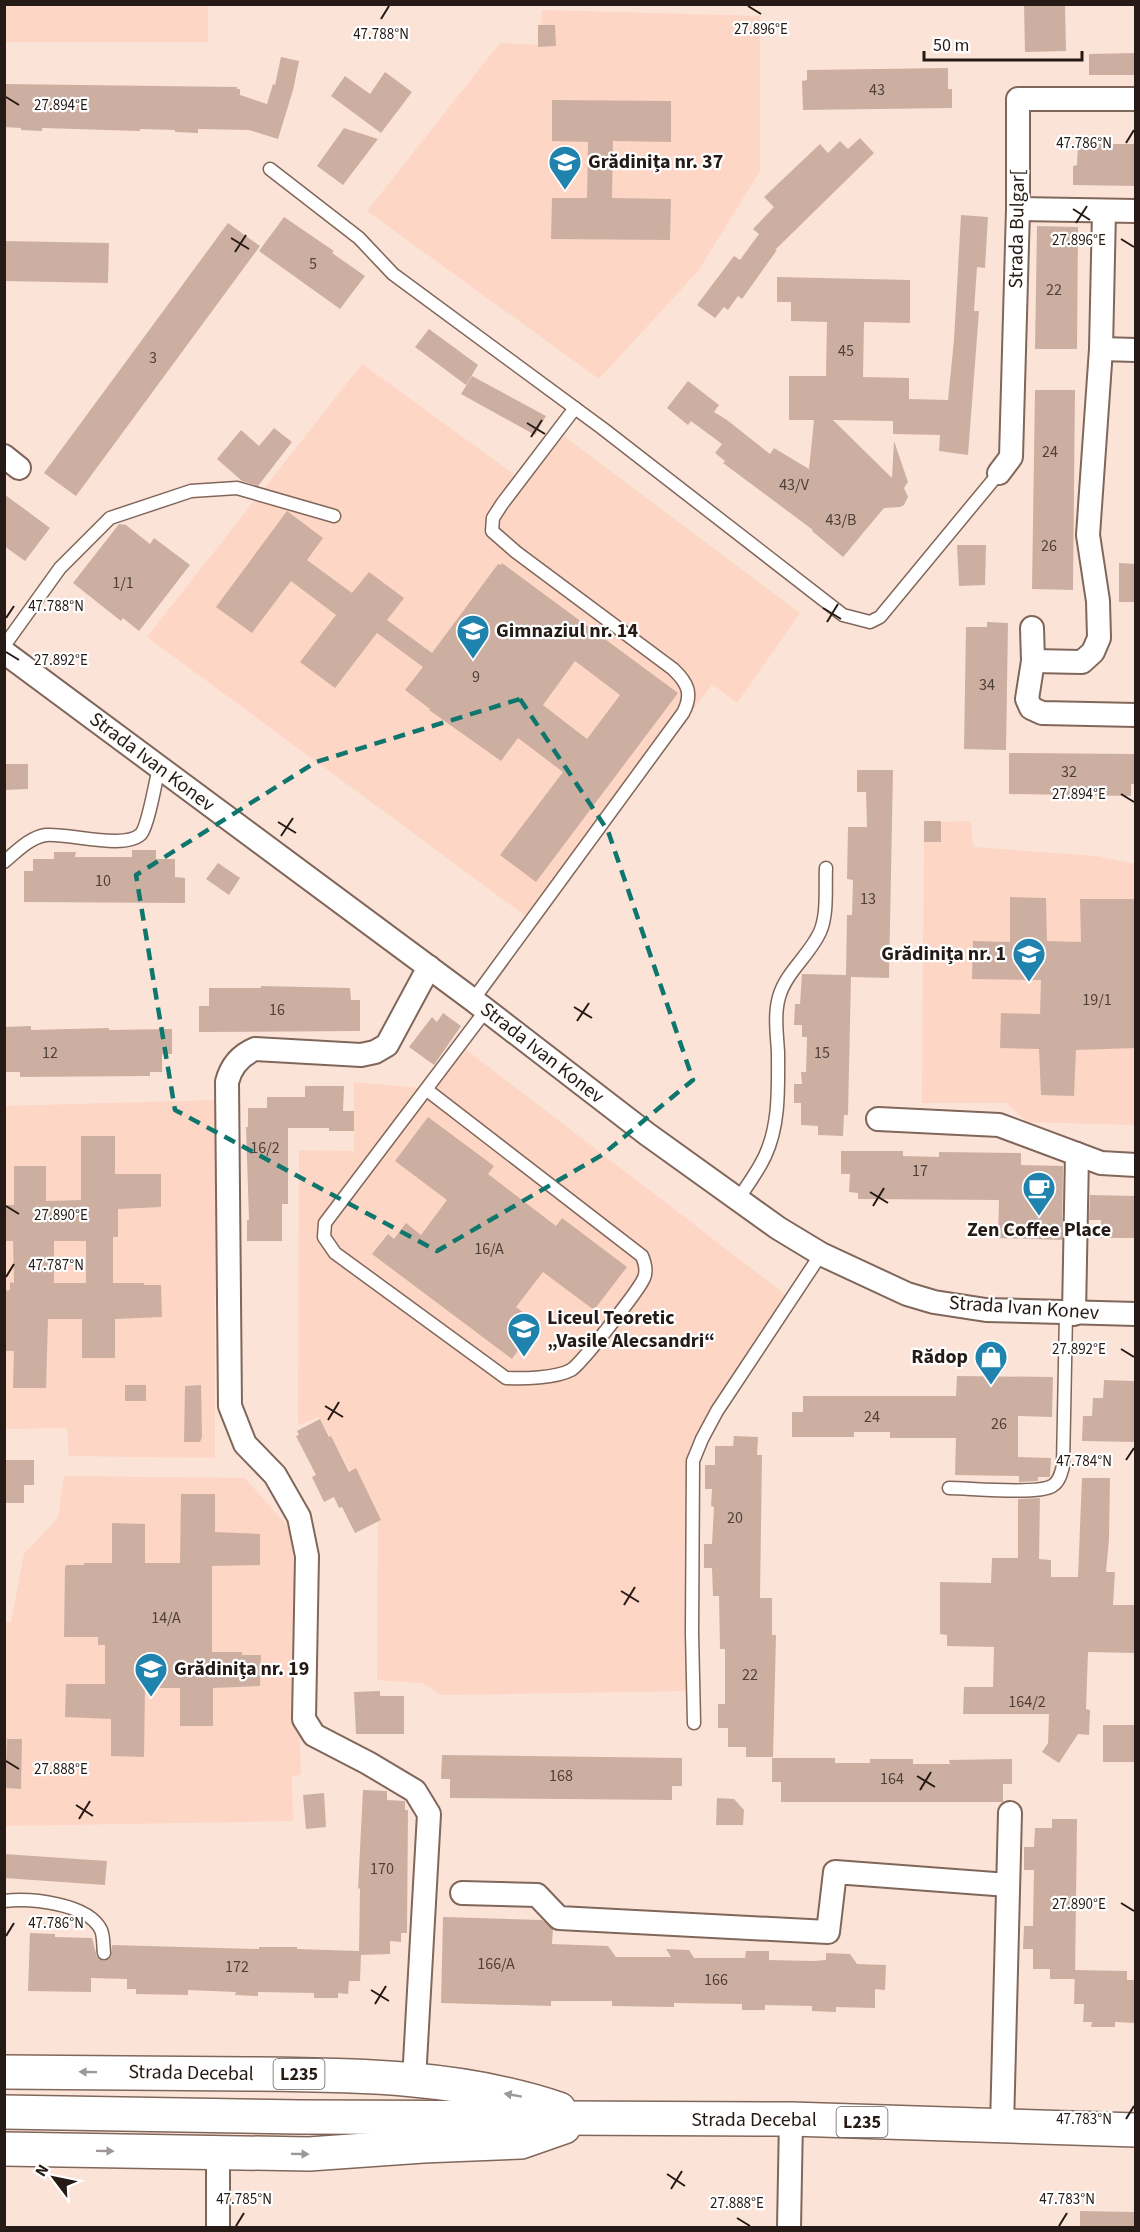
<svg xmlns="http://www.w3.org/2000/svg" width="1140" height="2232" viewBox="0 0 1140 2232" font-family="'Source Sans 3',sans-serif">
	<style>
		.built { fill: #fdd6c5 }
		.building { fill: #cdafa2; fill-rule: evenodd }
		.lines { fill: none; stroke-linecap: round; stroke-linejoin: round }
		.lane-casing { stroke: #81665a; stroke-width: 15 }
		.street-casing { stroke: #81665a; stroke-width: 26 }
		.primary-casing { stroke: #81665a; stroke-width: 36 }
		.lane { stroke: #fff; stroke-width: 12 }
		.street { stroke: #fff; stroke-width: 22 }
		.primary { stroke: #fff; stroke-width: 33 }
		.oneway { fill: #9d9896 }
		.marked { fill: none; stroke: #0f766e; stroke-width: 4.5; stroke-dasharray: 12 8; stroke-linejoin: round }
		.ticks { fill: none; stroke: #251a15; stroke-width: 2 }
		.labels { text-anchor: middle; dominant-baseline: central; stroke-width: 4.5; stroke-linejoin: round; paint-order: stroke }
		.number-label { font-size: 16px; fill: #4f3f38 }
		.shield { fill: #fff; stroke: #665f5b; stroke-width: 1.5 }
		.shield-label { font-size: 18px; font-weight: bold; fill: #251a15 }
		.poi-label { font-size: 20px; font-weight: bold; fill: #251a15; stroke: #fff; text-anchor: start }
		.street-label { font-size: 20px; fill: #251a15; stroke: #fff }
		.ticks-label { font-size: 15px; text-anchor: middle; fill: #251a15; stroke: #fff; stroke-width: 4.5; stroke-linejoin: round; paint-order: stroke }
	</style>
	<rect width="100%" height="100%" fill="#fce3d8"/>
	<g class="built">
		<polygon points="5,4 208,5 208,42 5,42"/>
		<polygon points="542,10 760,16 760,171 698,271 599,379 367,211 500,43 540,45"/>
		<polygon points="362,364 526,483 564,436 800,613 737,703 712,684 538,925 147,637"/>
		<polygon points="971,821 973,847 1095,856 1135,864 1135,1125 1027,1122 1006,1103 922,1103 924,823"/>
		<polygon points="464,1048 790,1298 688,1451 686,1691 442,1695 422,1683 377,1680 378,1519 319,1417 298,1425 299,1150 354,1151 354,1082 418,1088 446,1053"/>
		<polygon points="215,1100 215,1458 69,1456 67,1428 5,1429 4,1106"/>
		<polygon points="64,1476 245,1478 292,1531 301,1775 292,1776 293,1821 5,1826 4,1622 11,1622 24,1554 58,1518"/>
	</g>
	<g class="building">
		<polygon points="1024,4 1065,4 1066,51 1025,52"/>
		<polygon points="538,25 555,25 556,46 538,47"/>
		<polygon points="1136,53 1136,75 1089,75 1089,54"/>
		<polygon points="281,57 299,61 293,90 278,139 249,130 198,129 198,133 175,132 175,130 140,129 140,131 42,128 42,131 21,130 21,128 4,127 4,84 237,87 237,89 240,89 240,95 267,104 273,84 275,85"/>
		<polygon points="948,68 948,89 952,89 952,108 803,110 802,81 807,80 807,70"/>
		<polygon points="385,72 412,92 381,133 331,96 345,76 370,94"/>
		<polygon points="552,100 671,101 671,142 613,141 612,198 671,199 670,240 551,239 552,198 587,198 588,142 552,141"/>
		<polygon points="344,128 378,139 343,185 317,166"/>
		<polygon points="860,138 874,153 775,250 777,250 742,299 738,296 728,310 724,307 715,318 697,305 734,256 740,260 759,234 753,229 774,207 764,197 820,144 828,153 840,141 848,149"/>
		<polygon points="1078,144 1136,144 1136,186 1073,185 1073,166 1077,165"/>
		<polygon points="961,215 988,217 985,268 977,267 974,311 979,311 968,455 939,451 940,435 893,434 893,421 833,420 892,478 894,441 908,482 904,488 908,497 904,505 900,507 884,508 843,557 812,531 813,530 723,463 725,461 715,453 722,444 691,421 688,425 667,408 688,381 719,405 714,412 727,420 770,454 774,448 809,469 814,420 789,420 789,376 826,376 827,322 791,321 791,302 777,302 777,277 910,280 910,323 864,322 863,377 909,378 909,399 948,400 954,340"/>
		<polygon points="284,217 334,251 332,253 365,276 340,309 259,251"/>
		<polygon points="228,223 260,246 76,496 44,473"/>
		<polygon points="1037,226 1078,227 1077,349 1035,349"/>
		<polygon points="4,241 109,243 108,283 4,281"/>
		<polygon points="429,329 478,365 466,385 415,347"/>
		<polygon points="472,376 546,416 535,435 461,394"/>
		<polygon points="1035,390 1075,390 1073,590 1032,589"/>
		<polygon points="274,428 292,442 258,486 242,481 217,459 241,430 259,446"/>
		<polygon points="4,494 50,528 25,561 4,546"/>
		<path d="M287,511L323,538L307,560L352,593L369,572L404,598L387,620L432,653L498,564L501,565L502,563L678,693L536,882L500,855L563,772L518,738L501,761L429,710L430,709L405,690L423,667L377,633L335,688L300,662L336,615L291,581L252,633L216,607ZM575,661L620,695L587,739L543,705Z"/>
		<polygon points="119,524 126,525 150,544 154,538 190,565 139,631 123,618 121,621 73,583"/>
		<polygon points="957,545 986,545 985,585 959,586"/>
		<polygon points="1119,563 1136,564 1136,602 1119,602"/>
		<polygon points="987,622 1008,623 1006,750 964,749 966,627 987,627"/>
		<polygon points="1009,753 1136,754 1136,784 1131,784 1131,796 1009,794"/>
		<polygon points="4,764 28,764 28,789 4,790"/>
		<polygon points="857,770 893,770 889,978 851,977 848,1115 844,1115 843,1136 818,1135 818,1126 801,1125 801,1103 794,1103 794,1084 802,1084 801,1072 806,1072 807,1037 802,1037 802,1025 794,1025 795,1004 800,1004 802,974 846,975 847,915 852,915 853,880 847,879 848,827 867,827 866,792 857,792"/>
		<rect x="924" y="821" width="17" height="21"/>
		<polygon points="132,850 156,850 156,859 175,859 175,877 185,878 185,903 24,902 24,871 33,871 33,859 54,859 54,852 76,852 75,857 132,857"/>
		<polygon points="218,863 240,878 229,895 206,879"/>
		<polygon points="1010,897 1046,898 1047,941 1081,942 1080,899 1136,899 1136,1048 1076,1050 1074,1096 1041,1095 1039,1049 1000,1048 1001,1013 1040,1014 1041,980 972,979 973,941 1010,942"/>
		<polygon points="261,986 350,988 351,1000 360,1000 360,1031 199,1032 199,1006 209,1006 209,988 261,988"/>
		<polygon points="443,1013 461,1026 434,1065 409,1047 432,1017 437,1022"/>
		<polygon points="31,1026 31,1030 109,1028 109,1030 172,1029 172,1054 162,1054 162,1072 150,1072 150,1076 20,1077 20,1072 4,1072 4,1027"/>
		<polygon points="305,1086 344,1086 343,1111 354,1111 354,1131 329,1131 329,1128 288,1128 288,1204 282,1204 282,1241 247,1241 247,1220 249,1220 246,1127 248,1127 248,1108 267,1108 267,1097 305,1097"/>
		<polygon points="428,1117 494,1166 488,1174 556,1226 562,1218 627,1267 594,1310 543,1272 516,1307 531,1318 520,1333 527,1338 512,1359 372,1254 388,1234 394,1239 406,1223 421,1235 447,1200 395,1161"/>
		<path d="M81,1136H115V1174H161V1207L118,1209V1237H113V1283H144V1285H161L162,1317L115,1319V1358H82V1319H48L46,1388H13L14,1351H4V1291L10,1290V1282L14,1283L13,1241H4V1205H14V1166H46V1201L81,1200ZM54,1241H86V1283H54Z"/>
		<polygon points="841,1151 903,1151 903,1156 939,1157 939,1152 1021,1153 1021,1165 1063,1166 1062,1240 998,1238 999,1200 858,1199 858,1193 849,1192 850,1174 841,1174"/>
		<polygon points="1090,1195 1136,1196 1136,1238 1101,1238 1101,1220 1089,1220"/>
		<polygon points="957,1376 1053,1377 1052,1417 1018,1416 1018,1457 1051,1458 1050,1477 1038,1477 1038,1481 1019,1482 1019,1476 955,1475 956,1438 890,1438 890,1432 854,1432 854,1437 792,1437 792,1412 803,1412 803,1396 956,1396"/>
		<polygon points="1104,1380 1134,1381 1136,1442 1082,1441 1083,1416 1092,1416 1093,1398 1103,1398"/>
		<rect x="125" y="1385" width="21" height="16"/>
		<polygon points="201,1385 202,1437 200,1442 184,1442 185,1386"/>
		<polygon points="320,1419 329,1437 331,1436 349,1472 356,1468 381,1520 355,1533 342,1507 339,1508 334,1497 324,1502 312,1477 316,1475 296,1436 299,1435 297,1431"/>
		<polygon points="734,1436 758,1437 757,1455 762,1455 760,1598 772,1598 772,1635 776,1635 773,1757 746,1757 746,1747 728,1747 728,1728 718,1728 718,1704 725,1704 725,1649 720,1649 719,1596 713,1596 712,1568 704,1568 704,1544 712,1544 714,1507 711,1506 712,1489 705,1489 705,1465 715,1465 715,1446 733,1446"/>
		<polygon points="4,1460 34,1460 34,1485 24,1485 24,1503 4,1503"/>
		<polygon points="1082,1478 1110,1478 1109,1539 1106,1572 1115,1572 1113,1605 1136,1605 1136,1653 1088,1652 1086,1709 1090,1710 1089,1735 1078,1734 1059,1763 1042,1752 1048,1743 1049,1714 963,1714 964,1687 993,1687 994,1647 947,1646 947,1635 940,1634 940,1582 991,1583 992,1558 1018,1558 1018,1499 1040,1498 1039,1559 1051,1560 1051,1577 1078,1577"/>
		<polygon points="181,1494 215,1494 215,1532 260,1534 260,1565 212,1566 212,1652 242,1652 242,1655 261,1655 260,1686 213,1688 213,1726 180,1726 180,1688 145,1688 144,1757 111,1756 111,1719 65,1717 66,1684 105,1684 105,1645 98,1645 98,1637 64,1637 65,1568 66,1565 84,1565 84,1563 112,1563 112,1523 145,1524 145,1563 180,1563"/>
		<polygon points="380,1691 380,1696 404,1696 404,1734 356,1734 354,1692"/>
		<rect x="1103" y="1725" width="33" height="37"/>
		<polygon points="7,1739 22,1739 21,1789 5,1788"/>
		<polygon points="442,1755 682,1758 682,1786 672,1786 672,1800 450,1798 450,1779 441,1779"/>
		<polygon points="772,1758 835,1758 835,1763 870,1763 870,1759 913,1759 913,1764 950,1764 949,1760 1012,1759 1012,1784 1003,1784 1003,1802 781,1802 781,1782 772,1782"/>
		<polygon points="363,1790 387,1791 387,1800 405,1801 405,1810 408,1810 407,1933 401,1933 401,1942 390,1941 390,1954 361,1955 360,1981 349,1981 348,1994 338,1993 338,1998 314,1998 314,1993 258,1992 258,1996 235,1995 236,1992 188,1990 188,1995 136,1994 136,1989 127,1989 127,1979 91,1978 91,1992 28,1991 30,1933 55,1934 55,1937 92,1938 97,1957 104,1961 111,1957 112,1945 259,1949 259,1947 297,1947 297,1949 359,1951 360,1888 358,1889"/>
		<polygon points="324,1793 326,1827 306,1829 303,1795"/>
		<polygon points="717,1798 734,1799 744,1810 743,1825 716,1825"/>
		<polygon points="1052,1819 1077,1819 1075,1979 1050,1979 1050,1969 1033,1969 1033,1949 1023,1949 1024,1926 1033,1926 1034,1870 1024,1870 1024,1847 1034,1847 1035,1828 1052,1828"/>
		<polygon points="4,1854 107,1861 105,1885 4,1878"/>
		<polygon points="443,1917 542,1920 553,1929 552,1944 608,1946 616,1957 671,1957 666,1949 689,1950 694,1958 745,1958 746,1951 769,1951 769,1960 814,1961 826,1960 826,1953 850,1954 857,1964 886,1965 885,1990 875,1989 875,2008 836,2007 836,2012 812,2011 812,2006 765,2005 765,2010 742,2010 742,2004 674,2003 674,2007 612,2006 612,2001 551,2001 551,2006 441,2003"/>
		<polygon points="1075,1970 1127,1971 1127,1980 1136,1980 1136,2023 1115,2022 1115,2027 1091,2027 1092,2022 1083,2022 1084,2004 1074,2004"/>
		<polygon points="1080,2211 1136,2212 1136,2228 1080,2228"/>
	</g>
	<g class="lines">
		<g class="lane-casing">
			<g id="lane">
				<polyline points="270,169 359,238 393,274 602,428 843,615 870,622 880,617 999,473"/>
				<polyline points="4,646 60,568 110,518 191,491 237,488 334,516"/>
				<path d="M4,862C16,852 30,837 46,835C69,833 125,850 141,834C148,826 156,780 159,767"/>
				<path d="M473,1000L683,713C693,694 688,683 673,669L516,552L492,531L493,518L502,504L575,408"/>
				<path d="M427,1090L642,1256C645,1263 647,1271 644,1278C639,1290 581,1364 571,1370C556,1378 523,1379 506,1378L335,1253L324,1237L325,1223L486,1010"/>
				<path d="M738,1199C748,1185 758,1171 765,1156C780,1124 778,1087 778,1052C777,1035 774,1014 779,997C786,972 809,956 820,932C828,914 825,888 826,868"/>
				<path d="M949,1488C969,1488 1037,1495 1052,1486C1059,1482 1061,1474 1063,1466L1066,1313"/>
				<polyline points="694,1723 692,1633 693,1461 702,1439 717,1411 821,1254"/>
				<path d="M4,1901C30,1898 88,1903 101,1930C104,1937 103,1946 104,1953"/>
			</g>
		</g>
		<g class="street-casing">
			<g id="street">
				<polyline points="1018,209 1136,211"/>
				<polyline points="1101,349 1136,350"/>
				<polyline points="4,456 19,468"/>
				<polyline points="999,473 1011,457 1018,209 1018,99 1136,99"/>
				<polyline points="1032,628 1033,661 1027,699 1031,708 1042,713 1136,715"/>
				<polyline points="4,652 473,1000 647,1134 778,1228 821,1254 907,1294 934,1302 986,1310 1136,1314"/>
				<polyline points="1033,661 1082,662 1093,652 1099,638 1098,601 1088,535 1101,349 1104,211"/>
				<polyline points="878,1119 999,1125 1101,1163 1136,1165"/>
				<polyline points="1074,1314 1077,1154"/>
				<polyline points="462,1893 537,1895 559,1918 828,1932 835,1872 1008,1885"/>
				<path d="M414,2080L429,1814L415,1791L368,1763L314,1735L304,1719L307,1556L299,1517L275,1475L245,1444L230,1406L227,1082C231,1066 241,1055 255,1049L361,1055L375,1052L387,1045L429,967"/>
				<polyline points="1002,2126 1010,1813"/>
				<polyline points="218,2153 218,2228"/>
				<polyline points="789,2228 791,2119"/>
			</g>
		</g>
		<g class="primary-casing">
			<g id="primary">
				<path d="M4,2072C85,2072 166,2073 247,2074C351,2075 459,2075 559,2109"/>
				<polyline points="4,2112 300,2117 791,2119 1136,2130"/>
				<polyline points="4,2149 309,2154 423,2146 521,2142 564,2127"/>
			</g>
		</g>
		<use href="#lane" class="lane"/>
		<use href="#street" class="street"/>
		<use href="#primary" class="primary"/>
	</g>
	<defs><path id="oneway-solid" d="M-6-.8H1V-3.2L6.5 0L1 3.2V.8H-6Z" transform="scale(1.5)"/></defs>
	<g class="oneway">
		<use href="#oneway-solid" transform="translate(88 2072) rotate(-179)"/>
		<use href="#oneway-solid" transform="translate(513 2095) rotate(-170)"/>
		<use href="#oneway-solid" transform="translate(105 2151) rotate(1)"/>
		<use href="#oneway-solid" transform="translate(300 2154) rotate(1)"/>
	</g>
	<path class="marked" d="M520,699L608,831L693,1080L602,1155L437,1251L175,1110L136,875L316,762Z"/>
	<path class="ticks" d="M748,6L761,14M381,19L389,6M6,97L19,105M1126,143L1134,130M1073,209L1090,220M1076,223L1087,206M231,238L249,249M1121,239L1134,247M235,252L246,235M527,423L545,434M531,437L542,420M823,608L841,619M6,618L14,606M827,622L838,604M6,652L19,660M1121,794L1134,802M278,822L296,833M281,836L293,818M574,1007L592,1018M577,1021L589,1003M870,1192L888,1203M6,1206L19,1214M873,1206L884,1188M6,1277L14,1264M1121,1349L1134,1357M325,1406L343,1417M328,1420L339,1402M1126,1460L1134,1448M621,1591L639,1602M624,1605L635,1587M6,1761L19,1769M917,1776L935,1787M920,1790L931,1772M76,1805L93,1816M79,1819L90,1801M1121,1903L1134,1911M6,1936L14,1923M371,1990L389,2001M375,2004L386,1986M1126,2119L1134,2106M667,2174L685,2186M671,2189L682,2171M737,2218L750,2226M236,2226L244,2213M1059,2226L1067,2213"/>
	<defs>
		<g id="school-pin" transform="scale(1.725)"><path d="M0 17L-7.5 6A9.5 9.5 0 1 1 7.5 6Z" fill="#2083ae" stroke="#fff"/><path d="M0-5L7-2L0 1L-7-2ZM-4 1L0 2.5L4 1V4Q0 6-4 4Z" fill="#fff"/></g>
		<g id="cafe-pin" transform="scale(1.725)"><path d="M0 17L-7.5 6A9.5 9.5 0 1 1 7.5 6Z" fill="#2083ae" stroke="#fff"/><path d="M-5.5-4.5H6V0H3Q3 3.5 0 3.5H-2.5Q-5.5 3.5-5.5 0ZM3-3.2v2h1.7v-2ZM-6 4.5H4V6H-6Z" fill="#fff"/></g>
		<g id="shop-pin" transform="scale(1.725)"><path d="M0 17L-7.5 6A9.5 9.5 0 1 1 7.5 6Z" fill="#2083ae" stroke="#fff"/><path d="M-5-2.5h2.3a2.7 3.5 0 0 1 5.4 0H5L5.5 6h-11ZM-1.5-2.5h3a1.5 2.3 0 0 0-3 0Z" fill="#fff"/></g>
	</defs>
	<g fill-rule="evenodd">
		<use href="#school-pin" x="565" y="162"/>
		<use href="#school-pin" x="473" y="631"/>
		<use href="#school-pin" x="1029" y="954"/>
		<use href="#cafe-pin" x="1039" y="1188"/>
		<use href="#school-pin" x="524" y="1329"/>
		<use href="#shop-pin" x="991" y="1357"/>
		<use href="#school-pin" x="151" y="1669"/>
	</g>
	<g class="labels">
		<g class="number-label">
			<text x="877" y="90">43</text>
			<text x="313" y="264">5</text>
			<text x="1054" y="290">22</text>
			<text x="846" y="351">45</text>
			<text x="153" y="358">3</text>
			<text x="1050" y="452">24</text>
			<text x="794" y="485">43/V</text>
			<text x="841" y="520">43/B</text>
			<text x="1049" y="546">26</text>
			<text x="123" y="583">1/1</text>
			<text x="476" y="677">9</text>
			<text x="987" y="685">34</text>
			<text x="1069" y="772">32</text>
			<text x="103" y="881">10</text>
			<text x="868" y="899">13</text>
			<text x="1097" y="1000">19/1</text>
			<text x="277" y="1010">16</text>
			<text x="50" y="1053">12</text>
			<text x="822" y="1053">15</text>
			<text x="265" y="1148">16/2</text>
			<text x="920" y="1171">17</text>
			<text x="489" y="1249">16/A</text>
			<text x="872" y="1417">24</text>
			<text x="999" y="1424">26</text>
			<text x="735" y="1518">20</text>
			<text x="166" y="1618">14/A</text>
			<text x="750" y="1675">22</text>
			<text x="1027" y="1702">164/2</text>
			<text x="561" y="1776">168</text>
			<text x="892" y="1779">164</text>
			<text x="382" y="1869">170</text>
			<text x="496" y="1964">166/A</text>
			<text x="237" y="1967">172</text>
			<text x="716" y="1980">166</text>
		</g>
		<g class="shield">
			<rect x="273.5" y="2059" width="51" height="30" rx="4.5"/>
			<rect x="836.5" y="2107" width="51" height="30" rx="4.5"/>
		</g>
		<g class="shield-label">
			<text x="299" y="2074">L235</text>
			<text x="862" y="2122">L235</text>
		</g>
		<g class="poi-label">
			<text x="588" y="162">Grădinița nr. 37</text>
			<text x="496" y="631">Gimnaziul nr. 14</text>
			<text x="1006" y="954" text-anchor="end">Grădinița nr. 1</text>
			<text x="1039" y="1230" text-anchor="middle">Zen Coffee Place</text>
			<text x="547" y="1318">Liceul Teoretic<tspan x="547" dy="23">„Vasile Alecsandri“</tspan></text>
			<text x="968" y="1357" text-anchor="end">Rădop</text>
			<text x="174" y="1669">Grădinița nr. 19</text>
		</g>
		<g class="street-label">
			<text transform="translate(1017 229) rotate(-89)">Strada Bulgar[</text>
			<text transform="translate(152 762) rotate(37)">Strada Ivan Konev</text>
			<text transform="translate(542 1053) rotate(38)">Strada Ivan Konev</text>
			<text transform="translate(1024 1308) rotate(4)">Strada Ivan Konev</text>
			<text transform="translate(191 2073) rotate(1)">Strada Decebal</text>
			<text x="754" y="2120">Strada Decebal</text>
		</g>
	</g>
	<g class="ticks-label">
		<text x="761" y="34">27.896°E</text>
		<text x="381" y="39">47.788°N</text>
		<text x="61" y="110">27.894°E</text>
		<text x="1084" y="148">47.786°N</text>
		<text x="1079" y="245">27.896°E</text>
		<text x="56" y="611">47.788°N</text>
		<text x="61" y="665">27.892°E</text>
		<text x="1079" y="799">27.894°E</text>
		<text x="61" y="1220">27.890°E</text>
		<text x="56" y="1270">47.787°N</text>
		<text x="1079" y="1354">27.892°E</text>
		<text x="1084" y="1466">47.784°N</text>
		<text x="61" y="1774">27.888°E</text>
		<text x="1079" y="1909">27.890°E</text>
		<text x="56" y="1928">47.786°N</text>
		<text x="1084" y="2124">47.783°N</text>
		<text x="244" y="2204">47.785°N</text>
		<text x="1067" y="2204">47.783°N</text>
		<text x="737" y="2208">27.888°E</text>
	</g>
	<rect width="1140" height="2232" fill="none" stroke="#251a15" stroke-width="12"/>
	<g transform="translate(54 2178) rotate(302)" stroke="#ffffff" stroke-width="4.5" paint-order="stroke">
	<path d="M0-4.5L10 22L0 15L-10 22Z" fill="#251a15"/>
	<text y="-9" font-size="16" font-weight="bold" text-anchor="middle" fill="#251a15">N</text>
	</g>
	<path d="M924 51v9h158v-9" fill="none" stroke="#251a15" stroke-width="3"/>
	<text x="933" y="51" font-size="18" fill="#251a15" stroke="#ffffff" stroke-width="4.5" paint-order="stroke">50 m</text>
</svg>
